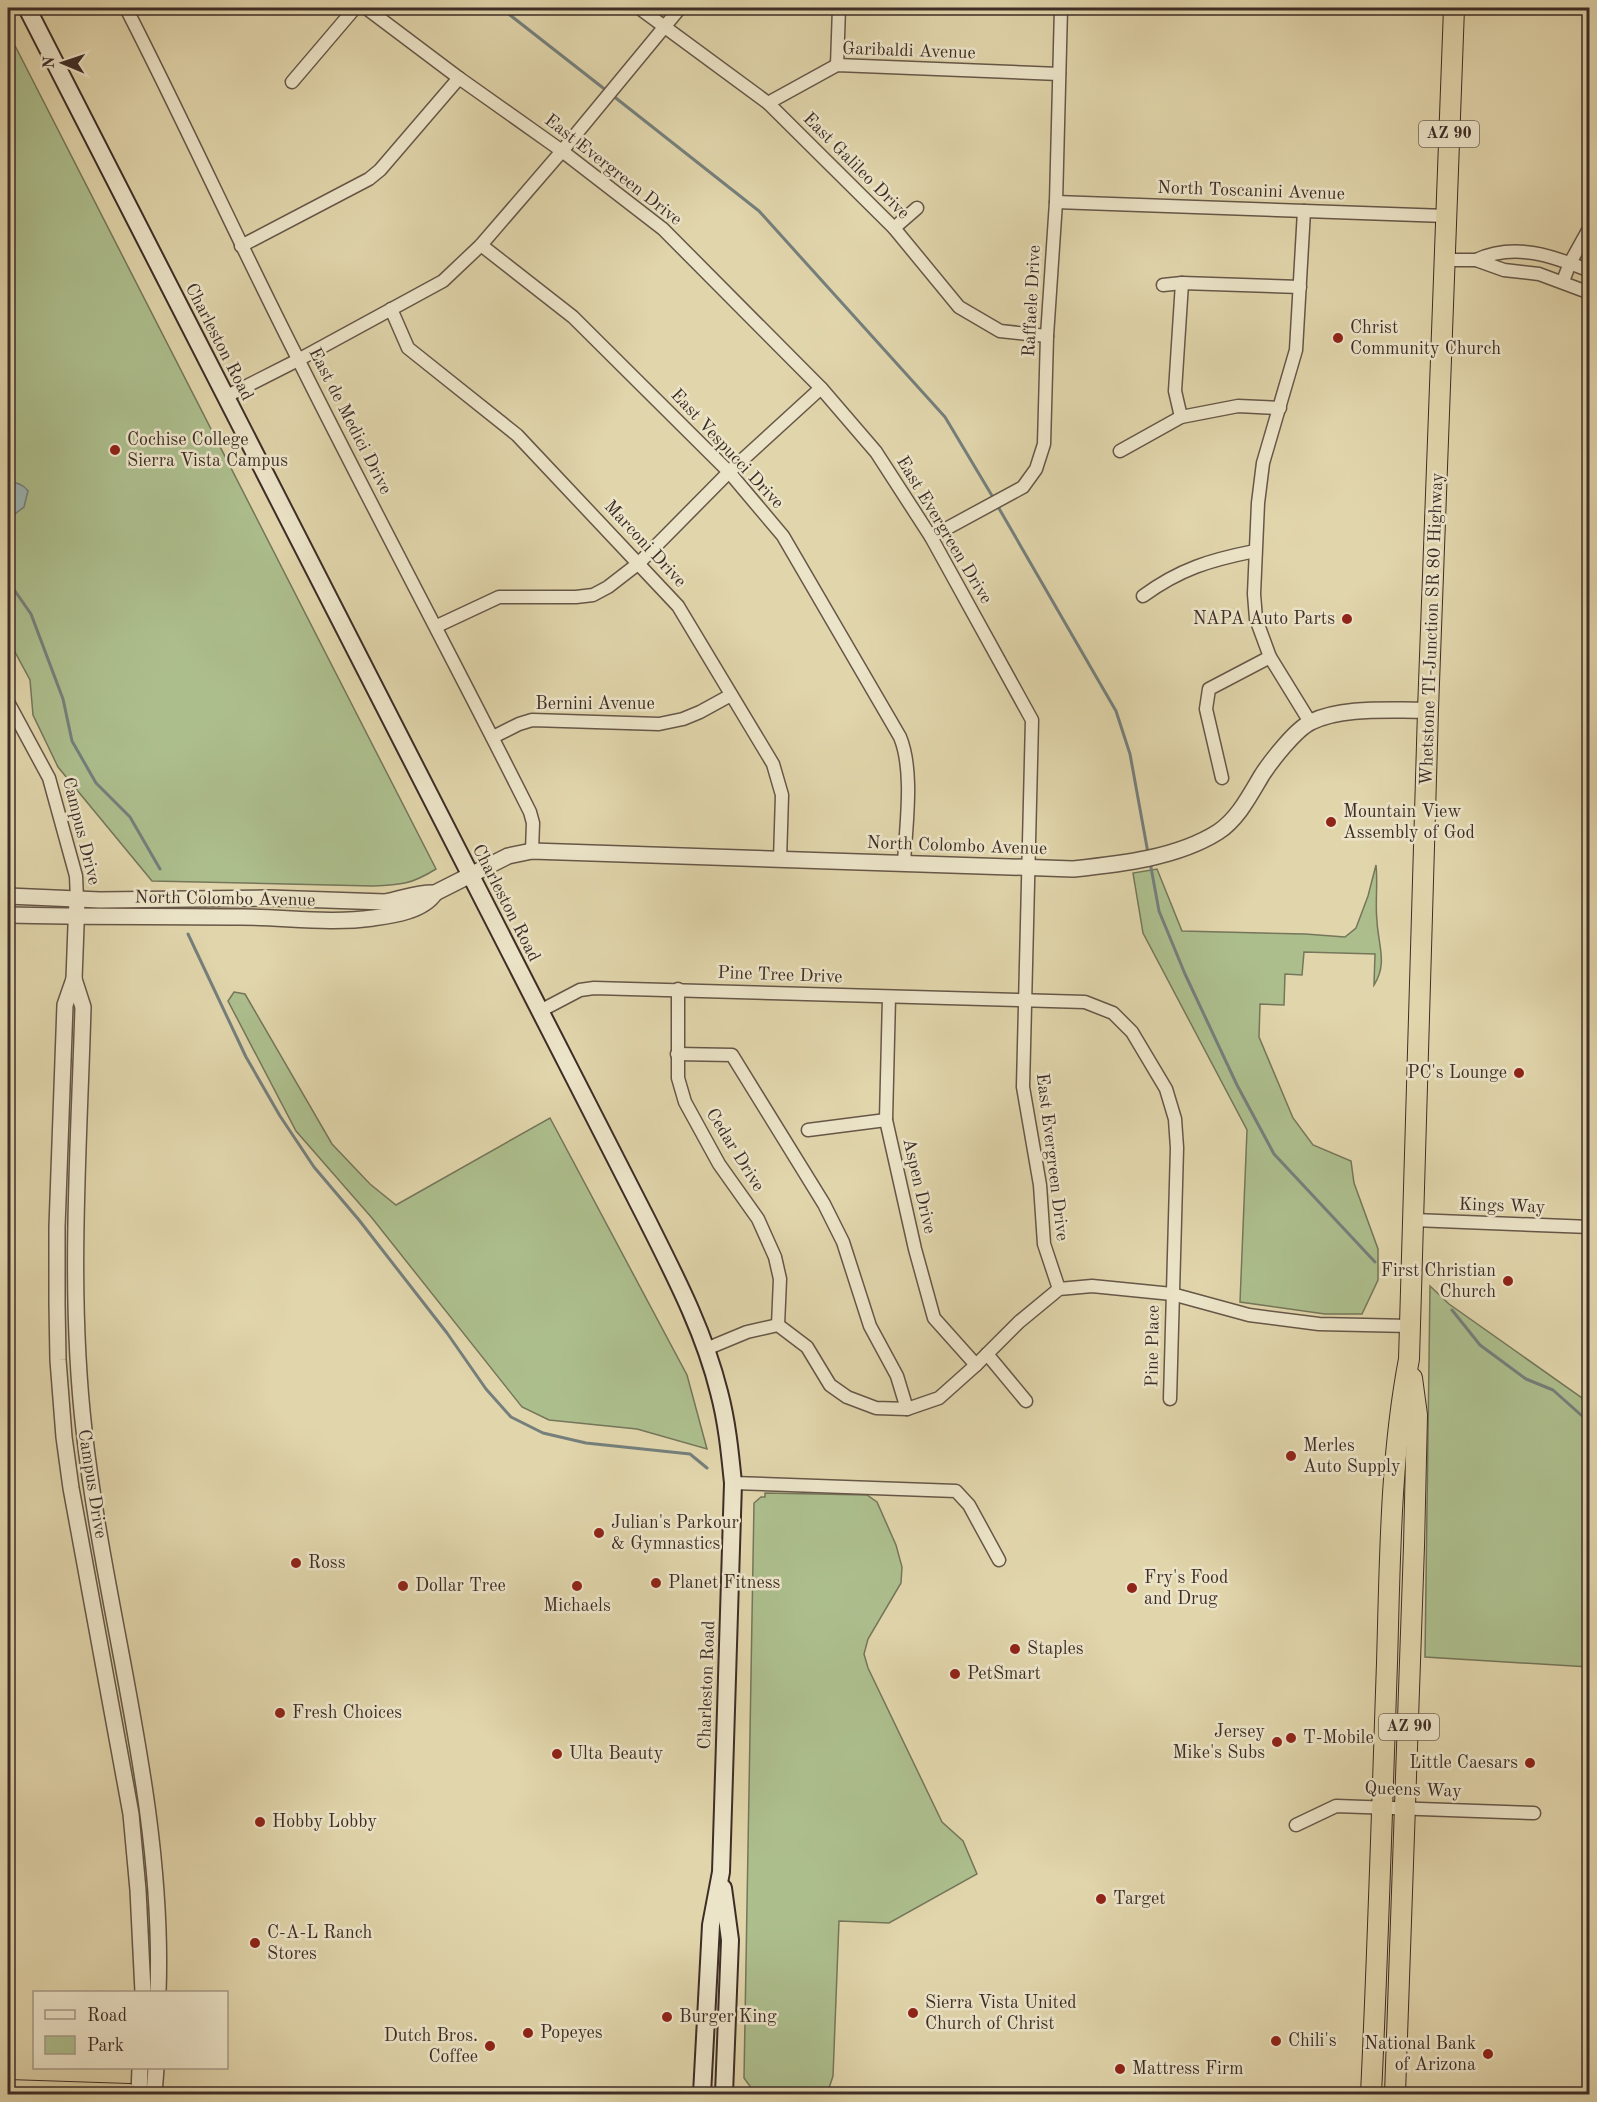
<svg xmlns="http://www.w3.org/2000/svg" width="1597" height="2102" viewBox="0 0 1597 2102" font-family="'Old Standard TT',serif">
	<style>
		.green { fill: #adbe8d; stroke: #75765a; stroke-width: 1.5 }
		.water { fill: #9ab6b5; stroke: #757f7c; stroke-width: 1.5 }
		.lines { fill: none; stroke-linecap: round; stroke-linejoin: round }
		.stream { stroke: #757f7c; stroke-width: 3 }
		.minor-casing { stroke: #665748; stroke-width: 15 }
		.tertiary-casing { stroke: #665748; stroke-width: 18 }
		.secondary-casing { stroke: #3d2d27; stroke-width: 20 }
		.trunk-casing { stroke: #3d2d27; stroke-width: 22 }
		.minor { stroke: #ece4c8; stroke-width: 12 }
		.tertiary { stroke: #ece4c8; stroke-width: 15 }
		.secondary { stroke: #ece4c8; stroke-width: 16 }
		.trunk { stroke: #e1d5ab; stroke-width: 20 }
		.poi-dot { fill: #8f2418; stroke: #ece4c8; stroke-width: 2 }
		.labels { text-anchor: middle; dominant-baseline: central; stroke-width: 5; stroke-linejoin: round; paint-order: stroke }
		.shield { fill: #ece4c8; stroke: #726457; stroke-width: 1.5 }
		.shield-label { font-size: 16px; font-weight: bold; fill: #3d2d27 }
		.street-label { font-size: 18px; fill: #3d2d27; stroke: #ece4c8 }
		.poi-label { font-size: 18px; fill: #3d2d27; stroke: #ece4c8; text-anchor: start }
	</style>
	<rect width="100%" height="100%" fill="#e1d5ab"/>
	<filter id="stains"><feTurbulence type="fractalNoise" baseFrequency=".00333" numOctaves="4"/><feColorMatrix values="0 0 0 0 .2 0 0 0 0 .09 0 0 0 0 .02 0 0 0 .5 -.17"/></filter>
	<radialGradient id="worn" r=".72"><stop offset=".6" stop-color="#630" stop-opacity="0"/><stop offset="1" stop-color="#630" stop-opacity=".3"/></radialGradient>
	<g class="green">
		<path d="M8,32L436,869C412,884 401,885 373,886L152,881L58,767L33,715L30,680L8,639Z"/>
		<path d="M1376,865C1378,884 1375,903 1377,921C1378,944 1388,964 1374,985L1375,954L1304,952L1302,975L1285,974L1284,1005L1260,1004L1259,1037L1293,1118L1313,1145L1351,1161L1354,1183L1378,1249V1280L1362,1314H1325L1240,1302L1247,1130L1143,933L1133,873L1157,869L1182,931L1305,934L1345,937L1356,928L1368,896Z"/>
		<polygon points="234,992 245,994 332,1144 370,1184 396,1205 550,1118 687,1375 707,1449 637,1429 549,1420 522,1407 372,1218 296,1131 228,1001"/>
		<polygon points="1430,1286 1449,1304 1589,1403 1589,1667 1425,1657"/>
		<polygon points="765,1493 867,1495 877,1502 896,1545 902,1567 901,1583 868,1639 864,1654 868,1668 942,1822 963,1841 977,1874 889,1923 839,1921 833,2076 827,2094 755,2093 744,2078 754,1503 761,1497 765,1497"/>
	</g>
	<path class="water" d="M8,482C17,482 23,484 28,491L24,507L8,519Z"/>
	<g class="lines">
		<g class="stream">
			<polyline points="501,8 607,91"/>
			<polyline points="612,95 759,211 945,417 994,499"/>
			<polyline points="997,505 1116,711 1130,754 1148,853"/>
			<polyline points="8,581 31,614 63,699 72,741 96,783 130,817 160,869"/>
			<polyline points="1150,862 1159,911 1185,974 1237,1085 1274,1154 1375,1262"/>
			<polyline points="188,934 246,1057 280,1116 314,1167 359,1220 447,1333 486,1389 511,1417 543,1433 586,1443 690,1454 707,1468"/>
			<polyline points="1452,1310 1480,1345 1526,1379 1553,1390 1590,1423"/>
		</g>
		<g class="minor-casing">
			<g id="minor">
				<path d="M126,8C185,123 238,241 297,357C373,510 454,660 530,812L533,823L532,851"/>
				<polyline points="366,8 459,78 562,151 663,229 821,388 876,452 931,537 1032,720 1023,1087 1040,1185 1044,1244 1059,1289"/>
				<polyline points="639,8 768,103 894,228 959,307 1000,331 1047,336"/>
				<polyline points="837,65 839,8"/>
				<polyline points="292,82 355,8"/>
				<polyline points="768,103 837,65 1059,74"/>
				<polyline points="1056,202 1446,216"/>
				<polyline points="1304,211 1296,350 1263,463 1258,503 1254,594 1256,619 1270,657 1310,722"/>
				<polyline points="894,228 917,208"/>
				<path d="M481,245L573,317L729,472L783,536L900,737C914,771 906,825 904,863"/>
				<polyline points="241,246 369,179 380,170 459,78"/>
				<polyline points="1445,260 1476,260 1504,270 1539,274 1590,293"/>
				<path d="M1476,260C1515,242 1553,256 1590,271"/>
				<polyline points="1563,281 1570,263 1590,227"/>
				<polyline points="1163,285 1182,283"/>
				<polyline points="391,309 408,348 517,435 678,606 773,764 782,795 780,860"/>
				<polyline points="225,397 298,360 443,281 481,245 562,151 680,8"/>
				<polyline points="1181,417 1175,391 1182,283 1300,287"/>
				<polyline points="1120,451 1181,417 1238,406 1280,408"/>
				<polyline points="931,537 1023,487 1036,469 1044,444 1047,336 1056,202 1061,8"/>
				<path d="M1143,596C1180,569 1210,560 1255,551"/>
				<polyline points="437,626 499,597 576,597 593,595 608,587 639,563 729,472 821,388"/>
				<polyline points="8,702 49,778 76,876 77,899"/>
				<polyline points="493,737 519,724 532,720 659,724 683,719 700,712 731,695"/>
				<polyline points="1222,778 1206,709 1209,689 1270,657"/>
				<polyline points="678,989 678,1078 685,1102 719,1164 758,1219 775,1257 780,1279 778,1325"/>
				<polyline points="889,997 886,1120 915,1249 934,1318 976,1365"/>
				<polyline points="540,1011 580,990 594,988 1085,1002 1113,1013 1132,1032 1166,1089 1175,1119 1177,1148 1170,1399"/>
				<polyline points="677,1054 732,1055 824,1204 843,1242 870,1326 897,1376 907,1409"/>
				<polyline points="808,1130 886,1120"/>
				<polyline points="1414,1220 1590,1227"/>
				<polyline points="706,1349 747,1332 778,1325 807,1347 830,1385 847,1397 876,1408 907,1409 939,1398 976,1365 1019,1322 1059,1289 1092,1286 1172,1294 1249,1315 1319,1324 1410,1326"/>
				<polyline points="987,1354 1026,1401"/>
				<polyline points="733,1483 956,1491 969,1505 999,1560"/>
				<polyline points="1296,1825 1336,1806 1534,1813"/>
			</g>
		</g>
		<g class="tertiary-casing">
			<g id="tertiary">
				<path d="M8,896L100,900L269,898L385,902C402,899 418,892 435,893L508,856L532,851L1073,869C1120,864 1177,858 1218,832C1238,819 1250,795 1262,775C1271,761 1296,729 1311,722C1343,706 1393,711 1428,710"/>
				<polyline points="77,899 74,979 65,1005 57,1227 57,1304 58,1360 64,1437 71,1488 131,1814 138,1890 143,1992"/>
				<path d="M8,915C85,917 163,916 241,917C284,917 330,924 373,918C394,915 423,911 435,893"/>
				<path d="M74,979L83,1007C79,1148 68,1290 84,1430C105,1618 165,1802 158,1992"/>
				<polyline points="139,2094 140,2068"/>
				<polyline points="154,2094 156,2068"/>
			</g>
		</g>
		<g class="secondary-casing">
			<g id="secondary">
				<path d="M27,8L646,1218C674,1274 704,1331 719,1392C727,1422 730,1453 733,1483L721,1872L711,1925L702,2094"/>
				<polyline points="723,1888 730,1940 724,2094"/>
			</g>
		</g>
		<g class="trunk-casing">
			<g id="trunk">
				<polyline points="8,2090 129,2094"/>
				<path d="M1371,2094C1378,1951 1382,1807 1387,1663C1390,1562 1390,1459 1409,1359L1428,710L1454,8"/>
				<polyline points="1395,2094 1414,1546 1417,1415 1412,1378"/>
			</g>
		</g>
		<use href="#minor" class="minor"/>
		<use href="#tertiary" class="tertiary"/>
		<use href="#secondary" class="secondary"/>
		<use href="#trunk" class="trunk"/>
	</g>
	<g class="poi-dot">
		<circle cx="1338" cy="338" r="6"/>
		<circle cx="115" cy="450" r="6"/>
		<circle cx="1347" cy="619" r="6"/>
		<circle cx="1331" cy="822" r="6"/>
		<circle cx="1519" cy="1073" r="6"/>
		<circle cx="1508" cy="1281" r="6"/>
		<circle cx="1291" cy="1456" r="6"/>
		<circle cx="599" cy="1533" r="6"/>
		<circle cx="296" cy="1563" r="6"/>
		<circle cx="656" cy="1583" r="6"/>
		<circle cx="403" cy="1586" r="6"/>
		<circle cx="577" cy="1586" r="6"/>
		<circle cx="1132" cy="1588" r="6"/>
		<circle cx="1015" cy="1649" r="6"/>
		<circle cx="955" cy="1674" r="6"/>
		<circle cx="280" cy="1713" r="6"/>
		<circle cx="1291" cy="1738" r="6"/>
		<circle cx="1277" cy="1742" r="6"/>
		<circle cx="557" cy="1754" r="6"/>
		<circle cx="1530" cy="1763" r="6"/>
		<circle cx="260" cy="1822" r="6"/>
		<circle cx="1101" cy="1899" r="6"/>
		<circle cx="255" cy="1943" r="6"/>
		<circle cx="913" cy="2013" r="6"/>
		<circle cx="667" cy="2017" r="6"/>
		<circle cx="528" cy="2033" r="6"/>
		<circle cx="1276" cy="2041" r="6"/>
		<circle cx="490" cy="2046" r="6"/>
		<circle cx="1488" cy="2054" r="6"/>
		<circle cx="1120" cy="2069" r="6"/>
	</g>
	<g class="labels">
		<g class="shield">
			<rect x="1419" y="121" width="60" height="26" rx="4.5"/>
			<rect x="1379" y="1714" width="60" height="26" rx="4.5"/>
		</g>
		<g class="shield-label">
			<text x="1449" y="134">AZ 90</text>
			<text x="1409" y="1727">AZ 90</text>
		</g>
		<g class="street-label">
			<text transform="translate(909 51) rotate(2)">Garibaldi Avenue</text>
			<text transform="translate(856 166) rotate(45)">East Galileo Drive</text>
			<text transform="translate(613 170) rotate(38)">East Evergreen Drive</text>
			<text transform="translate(1251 191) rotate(2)">North Toscanini Avenue</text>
			<text transform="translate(1032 301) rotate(-87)">Raffaele Drive</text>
			<text transform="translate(219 342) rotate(63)">Charleston Road</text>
			<text transform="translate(350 421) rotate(63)">East de Medici Drive</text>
			<text transform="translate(727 449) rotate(47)">East Vespucci Drive</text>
			<text transform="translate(944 530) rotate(59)">East Evergreen Drive</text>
			<text transform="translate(645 544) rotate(47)">Marconi Drive</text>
			<text transform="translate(1432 629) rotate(-88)">Whetstone TI-Junction SR 80 Highway</text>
			<text x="595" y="704">Bernini Avenue</text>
			<text transform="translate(81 831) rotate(76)">Campus Drive</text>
			<text transform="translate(957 846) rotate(2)">North Colombo Avenue</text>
			<text transform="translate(225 899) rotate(1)">North Colombo Avenue</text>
			<text transform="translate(506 903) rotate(63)">Charleston Road</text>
			<text transform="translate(780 975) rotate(2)">Pine Tree Drive</text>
			<text transform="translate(735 1150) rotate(58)">Cedar Drive</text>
			<text transform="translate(1052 1157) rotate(83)">East Evergreen Drive</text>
			<text transform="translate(919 1186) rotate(77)">Aspen Drive</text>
			<text transform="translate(1502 1206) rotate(2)">Kings Way</text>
			<text transform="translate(1153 1346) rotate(-89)">Pine Place</text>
			<text transform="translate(92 1484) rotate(81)">Campus Drive</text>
			<text transform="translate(707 1685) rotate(-88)">Charleston Road</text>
			<text transform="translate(1413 1790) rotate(2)">Queens Way</text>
		</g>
		<g class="poi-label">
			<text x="1350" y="328">Christ<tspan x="1350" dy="21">Community Church</tspan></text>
			<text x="127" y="440">Cochise College<tspan x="127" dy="21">Sierra Vista Campus</tspan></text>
			<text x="1335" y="619" text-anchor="end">NAPA Auto Parts</text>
			<text x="1343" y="812">Mountain View<tspan x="1343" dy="21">Assembly of God</tspan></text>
			<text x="1507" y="1073" text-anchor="end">PC's Lounge</text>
			<text x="1496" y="1271" text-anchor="end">First Christian<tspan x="1496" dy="21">Church</tspan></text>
			<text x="1303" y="1446">Merles<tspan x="1303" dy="21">Auto Supply</tspan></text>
			<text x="611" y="1523">Julian's Parkour<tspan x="611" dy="21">&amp; Gymnastics</tspan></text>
			<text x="308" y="1563">Ross</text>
			<text x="1144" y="1578">Fry's Food<tspan x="1144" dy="21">and Drug</tspan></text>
			<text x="668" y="1583">Planet Fitness</text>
			<text x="415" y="1586">Dollar Tree</text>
			<text x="577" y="1606" text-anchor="middle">Michaels</text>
			<text x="1027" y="1649">Staples</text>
			<text x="967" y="1674">PetSmart</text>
			<text x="292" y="1713">Fresh Choices</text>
			<text x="1265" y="1732" text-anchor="end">Jersey<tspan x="1265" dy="21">Mike's Subs</tspan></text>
			<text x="1303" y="1738">T-Mobile</text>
			<text x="569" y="1754">Ulta Beauty</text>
			<text x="1518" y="1763" text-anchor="end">Little Caesars</text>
			<text x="272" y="1822">Hobby Lobby</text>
			<text x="1113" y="1899">Target</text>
			<text x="267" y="1933">C-A-L Ranch<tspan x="267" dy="21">Stores</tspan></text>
			<text x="925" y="2003">Sierra Vista United<tspan x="925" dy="21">Church of Christ</tspan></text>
			<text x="679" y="2017">Burger King</text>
			<text x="540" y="2033">Popeyes</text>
			<text x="478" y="2036" text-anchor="end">Dutch Bros.<tspan x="478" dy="21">Coffee</tspan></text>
			<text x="1288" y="2041">Chili's</text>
			<text x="1476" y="2044" text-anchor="end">National Bank<tspan x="1476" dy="21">of Arizona</tspan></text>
			<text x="1132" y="2069">Mattress Firm</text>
		</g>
	</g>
	<rect width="1597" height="2102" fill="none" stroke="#e1d5ab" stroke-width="30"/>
	<rect x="9" y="9" width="1579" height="2084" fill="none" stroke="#3d2d27" stroke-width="3"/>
	<rect x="15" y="15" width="1567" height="2072" fill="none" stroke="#3d2d27" stroke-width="1.5"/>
	<rect x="33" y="1991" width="195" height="78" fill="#ece4c8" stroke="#a69b88" stroke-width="1.5"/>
	<rect x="45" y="2010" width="30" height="9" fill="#ece4c8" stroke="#a69b88" stroke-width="1.5"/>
	<text x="87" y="2021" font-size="18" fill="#3d2d27">Road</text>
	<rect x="45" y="2036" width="30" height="18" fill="#adbe8d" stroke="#a69b88" stroke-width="1.5"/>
	<text x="87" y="2051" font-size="18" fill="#3d2d27">Park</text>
	<g transform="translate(63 63) rotate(272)" stroke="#ece4c8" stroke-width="4.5" paint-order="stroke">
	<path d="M0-4.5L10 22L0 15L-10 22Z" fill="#3d2d27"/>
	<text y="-9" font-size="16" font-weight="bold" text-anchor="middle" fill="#3d2d27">N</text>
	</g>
	<rect width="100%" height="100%" filter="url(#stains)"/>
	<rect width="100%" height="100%" fill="url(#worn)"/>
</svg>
